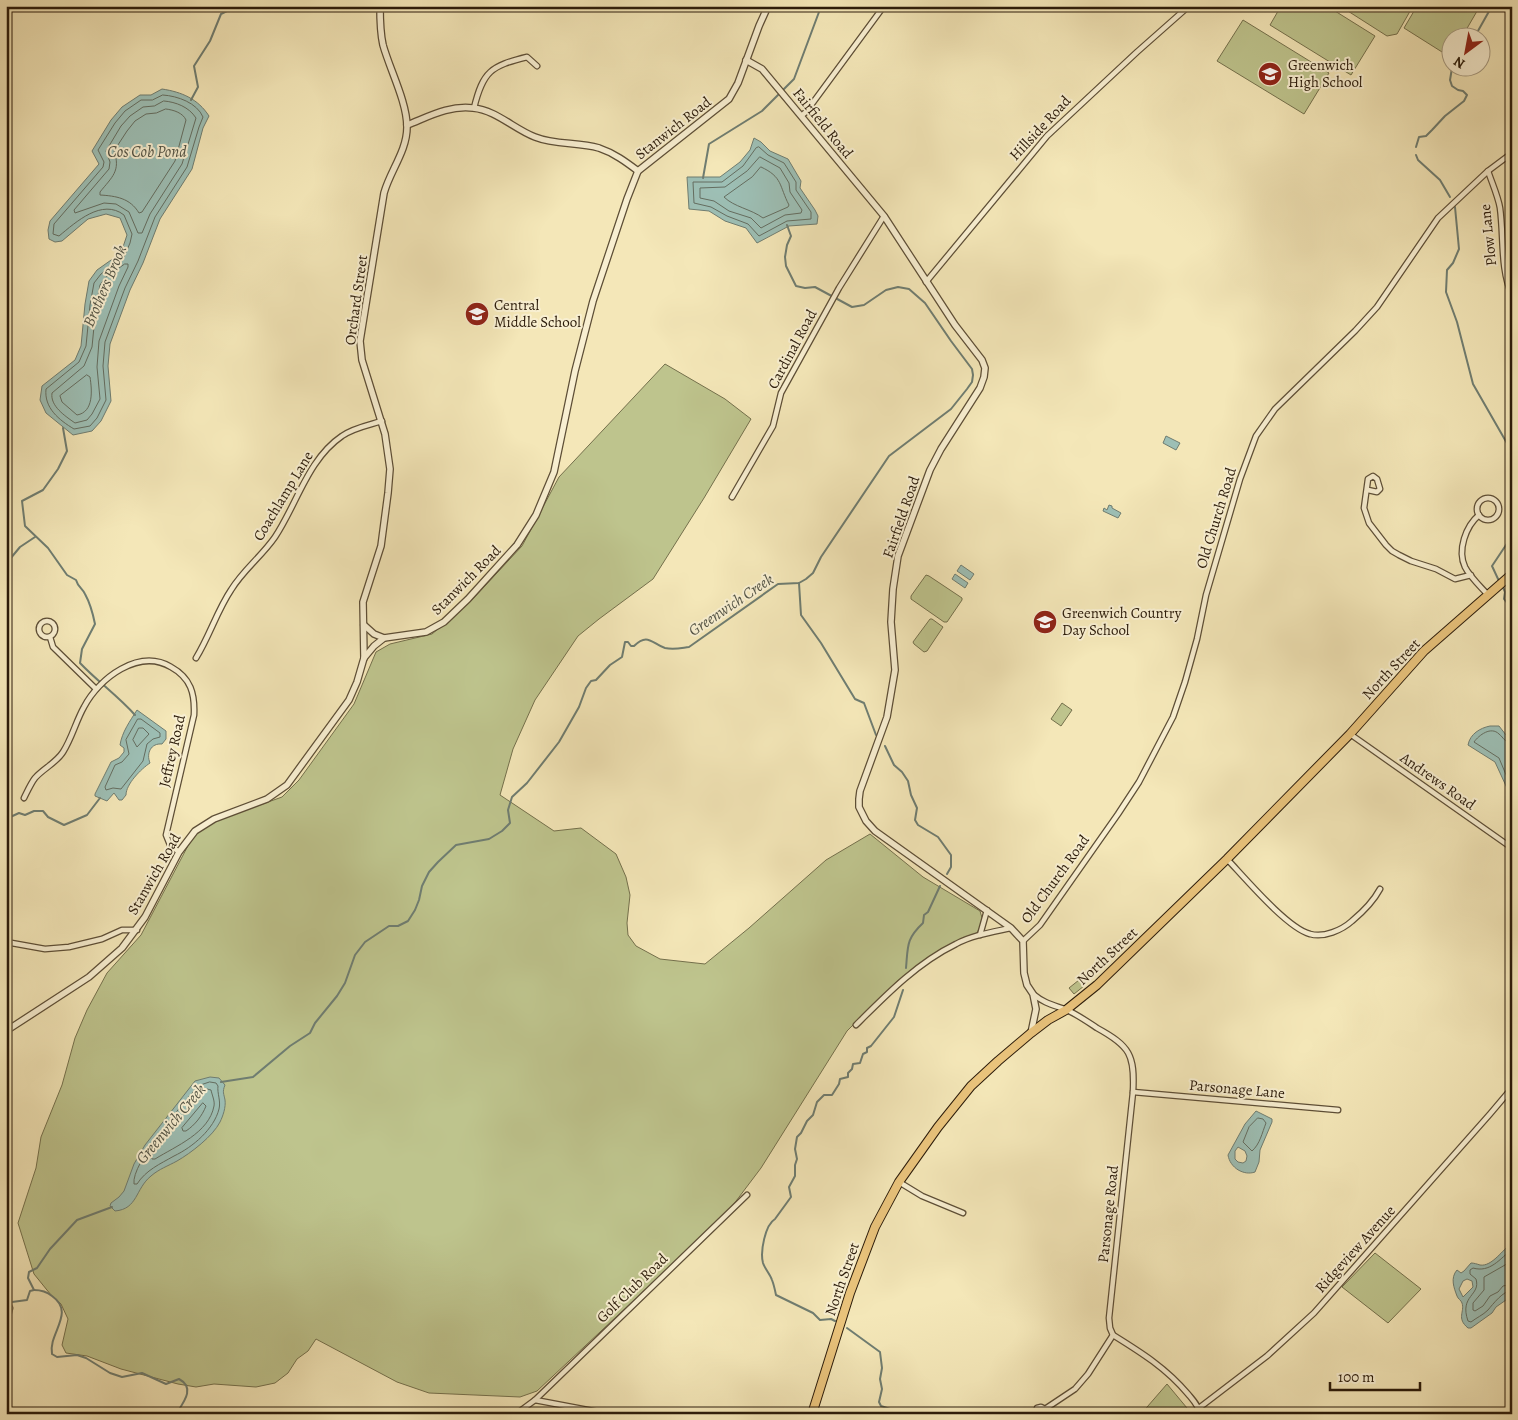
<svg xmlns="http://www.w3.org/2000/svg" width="1518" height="1420" viewBox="0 0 1518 1420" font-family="Alegreya,serif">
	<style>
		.green { fill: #bec48d; stroke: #74704c }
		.water { fill: #9dbfb5; stroke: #6f7d71; fill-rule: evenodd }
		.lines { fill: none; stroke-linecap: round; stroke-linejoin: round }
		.shore { stroke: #646d60; stroke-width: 1 }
		.stream { stroke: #6f7d71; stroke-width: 2 }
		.minor-casing { stroke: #5d4e36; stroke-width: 7 }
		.tertiary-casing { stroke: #5d4e36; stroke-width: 8 }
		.primary-casing { stroke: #2b1b0a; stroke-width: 10 }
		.minor { stroke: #f8efd1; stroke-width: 4.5 }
		.tertiary { stroke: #f8efd1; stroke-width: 5.5 }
		.primary { stroke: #eac47c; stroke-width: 8 }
		.labels { text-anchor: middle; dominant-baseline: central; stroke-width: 4; stroke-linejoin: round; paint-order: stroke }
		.poi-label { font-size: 15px; fill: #2b1b0a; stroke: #f8efd1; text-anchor: start }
		.street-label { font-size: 15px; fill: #2b1b0a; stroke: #f8efd1 }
		.water-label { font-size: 16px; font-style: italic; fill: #535446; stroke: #f8efd1 }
	</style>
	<rect width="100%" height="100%" fill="#f4e7b8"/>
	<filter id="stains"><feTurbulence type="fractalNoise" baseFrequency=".004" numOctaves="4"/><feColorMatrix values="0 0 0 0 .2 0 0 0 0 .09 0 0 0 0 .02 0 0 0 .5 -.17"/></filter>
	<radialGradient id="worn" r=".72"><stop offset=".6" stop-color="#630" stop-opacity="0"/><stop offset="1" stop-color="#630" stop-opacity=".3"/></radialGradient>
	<g class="green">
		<polygon points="1281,6 1327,6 1375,36 1351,75 1270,25"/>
		<polygon points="1340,6 1413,6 1397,34 1387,36"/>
		<polygon points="1417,6 1480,6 1462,37 1450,38 1450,57 1404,28"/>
		<polygon points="1243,20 1329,73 1304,114 1217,61"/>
		<polygon points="665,364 725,399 751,419 704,498 653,579 599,619 578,636 535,700 513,749 500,795 554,831 581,828 616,854 626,877 630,895 627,923 628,935 636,946 660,959 705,964 749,928 826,860 870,834 923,877 980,911 983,921 977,933 926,960 896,982 847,1031 761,1168 727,1213 537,1391 520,1397 429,1393 397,1382 316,1339 308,1351 297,1359 288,1373 275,1383 256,1387 214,1384 196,1387 178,1384 121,1369 87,1356 66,1353 62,1345 68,1319 61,1304 51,1295 34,1274 18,1223 36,1168 41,1137 62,1085 75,1038 87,1010 107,973 141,935 191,840 204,827 221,819 282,797 299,780 354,704 376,652 390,644 432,634 470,602 522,546 559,477"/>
		<polygon points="926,575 929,576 962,598 962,600 947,622 944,622 911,599 911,596"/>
		<polygon points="930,619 932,619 943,627 927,651 924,652 914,644 913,642"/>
		<polygon points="1062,703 1072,710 1061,726 1051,719"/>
		<polygon points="1079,980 1084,986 1074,994 1069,988"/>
		<polygon points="1375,1253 1421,1289 1388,1323 1342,1287"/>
		<polygon points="1167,1384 1192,1414 1141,1414"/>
	</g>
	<g class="water">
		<path d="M162,89C182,92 198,99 209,116L203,128L192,169L160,219L143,263L130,290L110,344L108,366L111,401L101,421L92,431L73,435L46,413L40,400L42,386L75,360L81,346L85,304L89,281L97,270L121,253L127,235L120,218L106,214L88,219L62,241L55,242L49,239L48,230L50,221L99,164L92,151L111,120L122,107L140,95H151Z"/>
		<polygon points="754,138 761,142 770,151 788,159 801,181 800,188 815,210 818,216 817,224 789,226 757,243 746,228 725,221 709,211 689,209 687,177 720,177 740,162 750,150"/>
		<polygon points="1166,436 1180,443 1176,450 1163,443"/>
		<polygon points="1109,505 1112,506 1112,508 1121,513 1118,518 1103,511 1104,508 1107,510"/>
		<polygon points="961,565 974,574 970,580 957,571"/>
		<polygon points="955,574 968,583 965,588 952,579"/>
		<path d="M137,710L166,731V739L162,744C151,743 146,753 150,763C141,769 126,784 126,795L122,800H119L114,793L107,801L95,796V794L111,762L119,758L124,752V748L120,745C122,732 130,721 137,710Z"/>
		<path d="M1490,726H1499L1506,735L1512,739V799L1495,762L1468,745C1470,734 1480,728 1490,726Z"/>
		<path d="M210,1077L219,1078L225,1085C222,1092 224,1094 225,1100C226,1107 223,1116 220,1122C213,1136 191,1153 177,1161C168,1166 159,1169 151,1176C135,1189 138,1209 115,1211L110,1206L111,1203L119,1197L124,1191L134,1164L145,1145L195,1081Z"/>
		<path d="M1256,1111L1272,1119V1122L1260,1150L1259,1162L1255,1172C1244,1176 1230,1168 1228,1155L1245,1124ZM1238,1147L1245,1151L1247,1156L1246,1161L1243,1163L1238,1162L1235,1159V1151Z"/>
		<path d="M1512,1243V1292L1506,1300L1496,1307L1492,1313L1471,1328H1468C1456,1318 1465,1312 1462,1303C1461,1300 1458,1299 1457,1296C1454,1288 1450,1278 1457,1270L1461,1273L1464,1271L1471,1263C1474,1263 1477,1264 1480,1265C1492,1267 1503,1249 1512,1243ZM1467,1279L1472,1281L1473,1287L1463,1297L1459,1289L1463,1281Z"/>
	</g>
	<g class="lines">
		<g class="shore">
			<path d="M163,95C178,96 197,103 203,117L199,127L187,167L155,217L138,261L125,288L105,342L103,366L106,400L97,418L90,426L74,429C59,420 44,408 46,389L79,362L86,346L90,305L94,283L101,274L124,257L130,243L132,234L124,215C102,198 76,222 59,236L53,234L54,224L103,167L104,162L98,150L115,123L125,111L141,100H152Z"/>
			<path d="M164,101C176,102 189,107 196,118L182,164L150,214L142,233H138L129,212L116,204L104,203L75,213L74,210L109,169L110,162L106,151L121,126L130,116L143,107L154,106Z"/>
			<path d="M166,109C174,110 183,113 186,120L175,161L142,212L139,213C130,198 116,196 100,195V192C112,177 121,171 114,151L127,131L135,121L146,114L156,113Z"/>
			<polygon points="759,147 768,155 784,163 796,182 796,190 811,212 811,219 787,221 759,236 748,224 727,216 711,207 694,203 693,182 722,182 743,166 756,148"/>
			<polygon points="760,157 780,168 789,183 790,192 802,210 801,213 785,215 761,228 751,218 729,211 714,201 700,198 700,188 725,187 747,171"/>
			<path d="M761,167C783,177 779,186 789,205L788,207L763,218C751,209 734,207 724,197L752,177Z"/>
			<path d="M125,264H128V267L119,286L99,341L97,367L100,399L92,414L87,420L75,423C65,416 50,406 52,393L84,366L92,347L96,306L100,285L105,278Z"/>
			<path d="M87,375L90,377C92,390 94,412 77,415L62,402L60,396Z"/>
			<polygon points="138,719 141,719 160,733 160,737 153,739 147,744 143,761 121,789 113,788 106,790 105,787 115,765 122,762 129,754 126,740"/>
			<polygon points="139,728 143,728 149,734 137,747 133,740"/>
			<path d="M1512,743C1504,742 1504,738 1499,734C1491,726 1479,735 1474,742L1499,758L1512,789"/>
			<path d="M210,1082L216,1083L218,1086C217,1093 221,1101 219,1109C214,1129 193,1147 174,1156C160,1164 146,1170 137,1184H134C131,1163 183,1104 198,1086Z"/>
			<path d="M207,1089L211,1090C212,1095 215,1101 214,1106C209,1133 176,1146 155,1159H152L151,1156L154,1151L202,1091Z"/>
			<path d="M203,1103L206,1106C202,1116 195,1125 186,1131H183L182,1128Z"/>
			<path d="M1258,1118L1263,1119L1266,1123C1262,1133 1260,1144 1252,1151L1243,1142L1249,1127Z"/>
			<path d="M1512,1249C1500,1259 1490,1273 1473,1268L1470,1270V1274L1476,1279C1481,1296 1459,1295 1468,1321L1471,1322C1476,1318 1483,1315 1488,1310C1493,1304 1503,1291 1512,1290"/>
			<polyline points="1512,1258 1505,1265 1484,1277 1484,1290 1473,1303 1473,1310 1475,1311 1483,1306 1490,1296 1498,1292 1503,1286 1512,1284"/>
		</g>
		<g class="stream">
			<polyline points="1474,38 1492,6"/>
			<polyline points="191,100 198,87 194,66 210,41 221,14 237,6"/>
			<polyline points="1416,147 1419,137 1426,136 1432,130 1445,116 1464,101 1467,95 1463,91 1458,90 1452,86 1450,80 1452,68"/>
			<polyline points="1416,155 1418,160 1440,180 1450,197"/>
			<polyline points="703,178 709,144 762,111 794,79 819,12 820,6"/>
			<polyline points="1455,207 1459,249 1453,263 1447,270 1446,292 1457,322 1473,384 1512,452"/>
			<path d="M63,428L67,451L58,469L43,490L22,501L25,526L48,548L67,575L76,580C78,587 82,588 85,594C90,603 93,614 95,624L82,649L80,663C97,681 118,696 135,715"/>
			<polyline points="6,559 10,559 20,547 35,537"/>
			<polyline points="1499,581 1492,566 1512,536"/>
			<polyline points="799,583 801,615 821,643 855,699 864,703 876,735"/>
			<polyline points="1502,585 1505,592 1504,599 1512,609"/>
			<polyline points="885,746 894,765 902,772 908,781 911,795 917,808 915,820 918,825 938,837 951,855 951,867 947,874"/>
			<polyline points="6,819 19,813 25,815 34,811 43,811 48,817 64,825 87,815 100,798"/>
			<path d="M906,968C908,946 906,939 923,923L924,915L928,912L940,886"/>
			<path d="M221,1082L253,1077L290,1046L310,1033L315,1023L337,996L345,983L355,955L365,942L389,926H398L408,921L415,910L419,900L422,886L429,872L438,862L456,845L489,839L502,831L510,823L508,810L512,797L527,783L559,742L579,707L586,688L591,681L596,680L610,665L622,657L625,642H628L631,646H634C648,632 652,644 665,648C674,650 681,648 689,647L778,584L799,583L806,579L813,573L821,557L889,456L951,409L967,389L972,382L973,375L972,369L951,341L925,303L909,289L898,287L886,290L864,305L852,307L815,287L805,288L796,286L786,266L785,257L787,245L791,236L787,225"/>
			<polyline points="34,1290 28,1278 29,1272 37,1268 50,1249 77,1220 112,1207"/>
			<path d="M34,1290C41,1290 46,1291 52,1296C76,1313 48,1333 52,1354L57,1357L77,1355L86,1358L110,1373L122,1377L142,1373L166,1384L179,1379C196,1388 183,1403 176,1414"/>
			<polyline points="12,1302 27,1300 30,1291 34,1290"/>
			<path d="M835,1321L831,1319L820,1320L813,1313L776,1295C775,1290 774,1285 772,1280C770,1274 765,1269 763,1263C760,1252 765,1225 775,1219L791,1197L789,1187L795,1176V1165L797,1159L795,1149L797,1137L801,1133L807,1121L813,1115L817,1102L824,1095H832L839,1084L840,1079L848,1077V1073L852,1069L853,1064L860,1063L863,1054L867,1052V1048L871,1046L894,1017L903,990"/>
			<polyline points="847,1328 880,1352 882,1368 880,1379 882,1389 879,1402 881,1406 890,1409 891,1414"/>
		</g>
		<g class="minor-casing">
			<g id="minor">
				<path d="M474,108C483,71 491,66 527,57L537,66"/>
				<polyline points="801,116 806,112 884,6"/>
				<path d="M1488,171C1492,183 1498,196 1500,208C1504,238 1500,268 1512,296"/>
				<polyline points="926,282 1047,136 1137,52 1189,6"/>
				<polyline points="1368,490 1377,492 1380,489 1377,479 1373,476 1368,479 1364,508 1369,523 1386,545 1392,551 1399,555 1411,561 1436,569 1455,579 1471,575"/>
				<polyline points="732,497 773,426 781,393 839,288 884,216"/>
				<circle cx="1488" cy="509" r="11"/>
				<path d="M1479,515C1466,526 1457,550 1465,567C1470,577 1480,586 1488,595"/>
				<circle cx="47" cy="629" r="8"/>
				<polyline points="50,637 53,647 96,689"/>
				<path d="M196,658C210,635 217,611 231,590C243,570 262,556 275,537C297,504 308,459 342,436C353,428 369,425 382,421"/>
				<polyline points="1350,734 1512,848"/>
				<path d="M24,798C27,792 31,783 35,778C44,768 56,763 63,752C72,738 76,721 84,707C99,678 139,648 171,667C191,678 195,694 194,715L166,835L170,845L179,852"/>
				<path d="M1227,859C1245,878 1287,928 1310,934C1324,938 1342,930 1352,921C1364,911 1373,902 1380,889"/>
				<polyline points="980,935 987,910"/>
				<polyline points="1023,941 1040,925 1118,814 1139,782 1173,717 1185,682 1197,639 1206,595 1240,479 1256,436 1275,409 1355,331 1377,307 1438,218 1488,171 1512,153"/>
				<polyline points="6,942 45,949 69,947 102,939 122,930 137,930"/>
				<path d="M1033,994C1045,1004 1054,1005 1067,1010C1078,1015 1088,1022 1097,1028C1130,1046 1135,1055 1133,1092L1109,1318L1110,1328L1113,1335C1142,1353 1166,1368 1188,1394C1193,1400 1199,1406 1200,1414"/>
				<path d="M856,1025C886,995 917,963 956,944C973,935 993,932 1011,928"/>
				<polyline points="1133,1092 1338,1110"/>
				<polyline points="899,1182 922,1196 963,1213"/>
				<polyline points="6,1300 10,1308 6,1325"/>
				<polyline points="535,1400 747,1195"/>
				<polyline points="1199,1408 1267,1356 1314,1313 1490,1114 1512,1088"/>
				<polyline points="516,1414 535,1400 609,1414"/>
				<polyline points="1035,1414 1037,1408 1041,1407 1045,1409 1075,1389 1088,1374 1113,1335"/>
			</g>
		</g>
		<g class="tertiary-casing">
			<g id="tertiary">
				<polyline points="746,60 762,69 884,216 955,325 982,360 985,368 984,377 980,388 941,449 930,470 898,556 893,589 891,622 895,670 887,717 860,791 859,799 859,807 866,821 875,831 1011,928 1023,941 1024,973 1027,985 1033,994 1036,1009 1031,1033"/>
				<path d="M407,125C428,117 449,105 473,108C496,110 514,129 535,137C555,145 578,142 599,148C614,153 626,162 638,171"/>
				<polyline points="364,625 374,634 384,638"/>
				<path d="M364,658L363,602L381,546L388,493L390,469L385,434L362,360L360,341L384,193C390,171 407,151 407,127C407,102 390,70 383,45C380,32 380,19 380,6"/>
				<polyline points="6,1031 89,977 122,948 145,917 179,852 195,831 214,819 267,799 287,785 349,700 357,682 364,658 374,646 384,638 426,632 444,622 468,599 517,545 536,515 554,472 575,371 593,301 627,199 638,171 729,99 738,83 759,26 768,6"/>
			</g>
		</g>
		<g class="primary-casing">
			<polyline id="primary" points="812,1414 850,1293 875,1227 899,1182 938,1127 971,1086 998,1061 1031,1033 1048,1020 1066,1010 1097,985 1227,859 1350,734 1424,651 1512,574"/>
		</g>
		<use href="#minor" class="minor"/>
		<use href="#tertiary" class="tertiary"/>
		<use href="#primary" class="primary"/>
	</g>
	<defs>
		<g id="school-disc" transform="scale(1.25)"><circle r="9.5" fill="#8f2418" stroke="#f8efd1"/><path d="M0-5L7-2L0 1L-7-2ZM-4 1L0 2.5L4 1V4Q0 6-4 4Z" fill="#fff"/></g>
	</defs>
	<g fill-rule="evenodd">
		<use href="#school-disc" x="1270" y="74"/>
		<use href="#school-disc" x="477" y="314"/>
		<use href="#school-disc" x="1045" y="622"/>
	</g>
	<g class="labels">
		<g class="poi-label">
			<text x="1288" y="65">Greenwich<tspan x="1288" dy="17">High School</tspan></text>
			<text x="494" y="305">Central<tspan x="494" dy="17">Middle School</tspan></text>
			<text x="1062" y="613">Greenwich Country<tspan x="1062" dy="17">Day School</tspan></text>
		</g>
		<g class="street-label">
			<text transform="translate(823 123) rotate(51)">Fairfield Road</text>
			<text transform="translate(673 128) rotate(-38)">Stanwich Road</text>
			<text transform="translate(1040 128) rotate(-47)">Hillside Road</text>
			<text transform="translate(1488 235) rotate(-96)">Plow Lane</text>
			<text transform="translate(356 300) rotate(-82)">Orchard Street</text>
			<text transform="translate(792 349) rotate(-62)">Cardinal Road</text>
			<text transform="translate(283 496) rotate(-59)">Coachlamp Lane</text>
			<text transform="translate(901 517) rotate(-71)">Fairfield Road</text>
			<text transform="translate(1216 518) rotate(-73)">Old Church Road</text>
			<text transform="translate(466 580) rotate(-45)">Stanwich Road</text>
			<text transform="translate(1391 669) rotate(-47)">North Street</text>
			<text transform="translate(172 751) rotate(-77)">Jeffrey Road</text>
			<text transform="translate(1438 781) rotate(35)">Andrews Road</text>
			<text transform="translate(154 874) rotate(-60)">Stanwich Road</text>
			<text transform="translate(1055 879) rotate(-54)">Old Church Road</text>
			<text transform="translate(1107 956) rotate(-43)">North Street</text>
			<text transform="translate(1237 1089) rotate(5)">Parsonage Lane</text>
			<text transform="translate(1108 1214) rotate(-84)">Parsonage Road</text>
			<text transform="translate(1355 1249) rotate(-48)">Ridgeview Avenue</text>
			<text transform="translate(842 1279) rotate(-71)">North Street</text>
			<text transform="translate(632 1288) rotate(-44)">Golf Club Road</text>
		</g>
		<g class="water-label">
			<text x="147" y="152">Cos Cob Pond</text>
			<text transform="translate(105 286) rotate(-67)">Brothers Brook</text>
			<text transform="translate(731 605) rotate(-34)">Greenwich Creek</text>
			<text transform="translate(171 1124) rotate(-50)">Greenwich Creek</text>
		</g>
	</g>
	<rect width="1518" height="1420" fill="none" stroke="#f4e7b8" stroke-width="25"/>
	<rect x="8" y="8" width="1503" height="1405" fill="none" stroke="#2b1b0a" stroke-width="2.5"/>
	<rect x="12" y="12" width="1493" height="1395" fill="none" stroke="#2b1b0a"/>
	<g transform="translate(1466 52) rotate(212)"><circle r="24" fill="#f8efd1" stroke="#a69a81"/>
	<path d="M0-4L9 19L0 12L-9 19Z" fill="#8f2418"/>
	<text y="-8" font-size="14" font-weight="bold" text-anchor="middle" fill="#2b1b0a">N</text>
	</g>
	<path d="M1330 1382v8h90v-8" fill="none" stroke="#2b1b0a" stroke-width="2.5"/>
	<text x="1338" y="1382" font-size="15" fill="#2b1b0a" stroke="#f8efd1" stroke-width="4" paint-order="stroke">100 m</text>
	<rect width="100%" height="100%" filter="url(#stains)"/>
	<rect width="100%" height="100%" fill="url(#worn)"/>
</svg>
